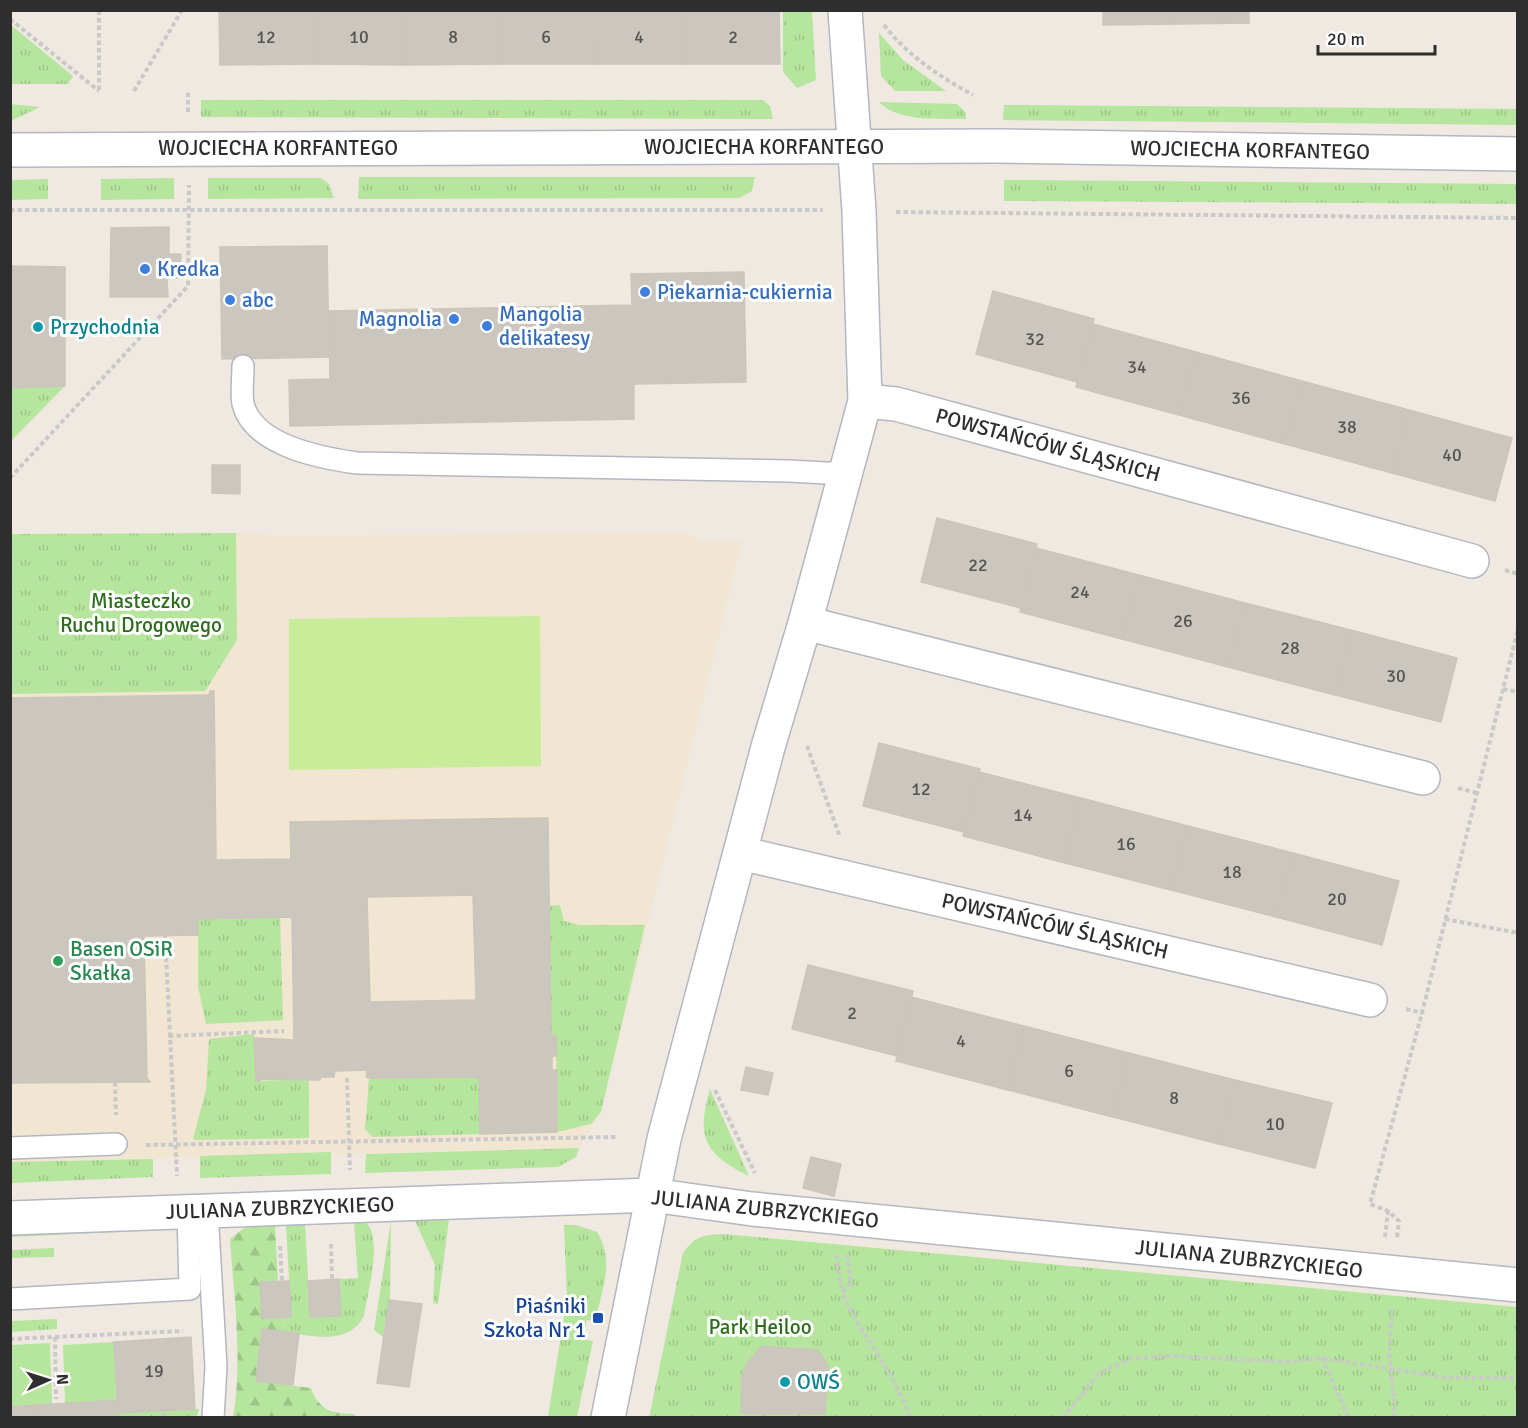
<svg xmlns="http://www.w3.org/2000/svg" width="1528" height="1428" viewBox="0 0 1528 1428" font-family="Signika,sans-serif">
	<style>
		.education { fill: #f0e6d1 }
		.grass { fill: url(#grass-tufts) }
		.forest { fill: url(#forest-firs) }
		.garden { fill: #b6e59e }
		.pitch { fill: #c9ec9a }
		.building { fill: #cbc7bf; stroke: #cbc5ba; stroke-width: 1.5; fill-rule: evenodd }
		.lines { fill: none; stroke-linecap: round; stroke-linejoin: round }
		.lane-casing { stroke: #b4b7c1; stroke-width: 24 }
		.street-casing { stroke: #b4b7c1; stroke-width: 36 }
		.secondary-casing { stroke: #b4b7c1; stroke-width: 36 }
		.path { stroke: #c9c9c9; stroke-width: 4; stroke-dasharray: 4.5 3; stroke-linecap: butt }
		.lane { stroke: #fff; stroke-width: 21 }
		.street { stroke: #fff; stroke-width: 33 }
		.secondary { stroke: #fff; stroke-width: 33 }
		.shop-dot { fill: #3f7fe0; stroke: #fff; stroke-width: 2 }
		.culture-dot { fill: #0f9aa8; stroke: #fff; stroke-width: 2 }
		.leisure-dot { fill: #2e9e5b; stroke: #fff; stroke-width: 2 }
		.transit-dot { fill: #1a4fb4; stroke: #fff; stroke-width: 2 }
		.labels { text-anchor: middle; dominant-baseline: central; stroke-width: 6; stroke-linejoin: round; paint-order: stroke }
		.number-label { font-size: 18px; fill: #555452 }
		.street-label { font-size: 21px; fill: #2e2e2e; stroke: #fff }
		.shop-label { font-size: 21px; fill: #366cbe; stroke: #fff; text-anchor: start }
		.culture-label { font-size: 21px; fill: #0d838f; stroke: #fff; text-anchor: start }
		.park-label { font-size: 21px; fill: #2c6e1b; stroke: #fff }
		.leisure-label { font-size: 21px; fill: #27864d; stroke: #fff; text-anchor: start }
		.transit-label { font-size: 21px; fill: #164399; stroke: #fff; text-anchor: end }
	</style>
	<defs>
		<pattern id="grass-tufts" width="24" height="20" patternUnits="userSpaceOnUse" patternTransform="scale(1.5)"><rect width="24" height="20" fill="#b6e59e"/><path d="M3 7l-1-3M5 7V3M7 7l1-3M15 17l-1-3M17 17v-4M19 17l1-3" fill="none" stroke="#9dc588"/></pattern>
		<pattern id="forest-firs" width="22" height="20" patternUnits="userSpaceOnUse" patternTransform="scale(1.5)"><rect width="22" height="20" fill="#b6e59e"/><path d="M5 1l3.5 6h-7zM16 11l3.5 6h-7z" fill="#9dc588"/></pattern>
	</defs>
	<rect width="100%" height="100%" fill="#efe9e1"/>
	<polygon class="education" points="236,533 280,536 686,533 700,541 742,542 601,1112 579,1148 11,1162 10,534"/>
	<g class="grass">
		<polygon points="783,11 812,11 816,80 797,88 783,72"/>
		<polygon points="11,25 73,76 68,84 11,84"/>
		<polygon points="879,33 903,60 946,91 895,91 881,76"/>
		<polygon points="201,100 763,100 770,106 773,119 201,117"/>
		<path d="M879,102L957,104L965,112L966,119C939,118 900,123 879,102Z"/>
		<polygon points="10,104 40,107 11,121"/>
		<polygon points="1004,105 1517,109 1518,125 1003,120"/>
		<polygon points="359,177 755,177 752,191 739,198 358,199"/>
		<polygon points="174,178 174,199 101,200 101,179"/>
		<polygon points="208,178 321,178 329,184 334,198 208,199"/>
		<polygon points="48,179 48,199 11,200 11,180"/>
		<polygon points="1004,180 1517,184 1518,204 1004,201"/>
		<polygon points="65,386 11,441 11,388"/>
		<polygon points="236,533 237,640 205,691 11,694 11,534"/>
		<polygon points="560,905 564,921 579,925 645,925 601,1112 591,1124 557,1132 556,1036 551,1036 549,906"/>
		<polygon points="280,917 283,1020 206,1024 198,986 198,919"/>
		<polygon points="254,1034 256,1081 309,1079 309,1138 197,1140 193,1139 206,1090 209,1039"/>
		<polygon points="479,1077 480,1134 373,1137 365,1130 369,1078"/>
		<path d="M710,1089L749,1176C704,1154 696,1137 710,1089Z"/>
		<polygon points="579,1148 576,1157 558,1167 365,1173 366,1154"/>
		<polygon points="331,1152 331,1174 200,1178 200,1156"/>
		<polygon points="153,1159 153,1177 11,1183 11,1162"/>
		<polygon points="449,1219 438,1304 433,1303 435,1265 415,1221"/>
		<polygon points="391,1221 390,1300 383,1337 374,1330"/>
		<path d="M365,1222C384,1236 367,1295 364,1316C348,1346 312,1336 284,1332L283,1318L291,1317L286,1224H305L310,1316L339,1279L358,1278L354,1223Z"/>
		<path d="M564,1225H576L597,1232C615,1260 602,1291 595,1321L587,1320L583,1339L593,1341L577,1417H548L567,1297Z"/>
		<polygon points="164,1226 181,1229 11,1237 11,1231"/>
		<path d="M724,1234L1517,1307V1417L649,1418L683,1253C696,1235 704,1235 724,1234Z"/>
		<polygon points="54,1248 54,1257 11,1258 11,1250"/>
		<polygon points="57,1319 57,1329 11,1332 11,1321"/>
		<polygon points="199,1409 197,1417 118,1417 118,1413"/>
	</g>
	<path class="forest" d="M275,1225L278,1281L260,1283L262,1319L283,1318L284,1332L262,1329L256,1381L311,1388C320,1412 332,1413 355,1414V1417H233C243,1360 234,1298 230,1239L244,1228Z"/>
	<g class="garden">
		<polygon points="114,1342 117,1400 65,1404 63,1345"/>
		<polygon points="50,1343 52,1404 11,1407 11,1345"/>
	</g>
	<polygon class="pitch" points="540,616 541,766 289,770 289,619"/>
	<g class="building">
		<polygon points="219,10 313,10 313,64 220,65"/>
		<polygon points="313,10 406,10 406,65 313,64"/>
		<polygon points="406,10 499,10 499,64 406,65"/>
		<polygon points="499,10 592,10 593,64 499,64"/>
		<polygon points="592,10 686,10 686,64 593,64"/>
		<polygon points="686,10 779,10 780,64 686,64"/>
		<polygon points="1103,10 1175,10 1176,24 1103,25"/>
		<polygon points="1175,10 1249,10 1249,23 1176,24"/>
		<polygon points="169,227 169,254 181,254 180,278 167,278 168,297 110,297 111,228"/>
		<polygon points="327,246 329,357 222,359 220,247"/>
		<polygon points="10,266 65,267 65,386 10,388"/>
		<polygon points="744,272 746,382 634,384 634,419 290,426 289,380 330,379 329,311 632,305 631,274"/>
		<polygon points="993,291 1094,319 1077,382 976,354"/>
		<polygon points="1093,324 1196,352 1179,415 1076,387"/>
		<polygon points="1196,352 1302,381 1285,444 1179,415"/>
		<polygon points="1302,381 1409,410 1392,473 1285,444"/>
		<polygon points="1409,410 1512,438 1495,501 1392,473"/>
		<polygon points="212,465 240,465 240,494 212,493"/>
		<polygon points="937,518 1037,544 1021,608 921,582"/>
		<polygon points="1036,548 1139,575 1122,639 1020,612"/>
		<polygon points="1139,575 1245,603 1228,667 1122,639"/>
		<polygon points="1245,603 1351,630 1335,695 1228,667"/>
		<polygon points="1351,630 1457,658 1441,722 1335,695"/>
		<path d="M210,691H214L216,860L291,859L290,822L548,818L551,1036H556L557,1056H552V1070H557V1132L480,1134L479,1077L369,1078L366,1077L367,1070L335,1071L334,1077H321L320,1080L260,1079V1081H256L254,1038L294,1040L292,917L198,919V935L144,936L147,1078L150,1082L10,1083V698L209,695ZM473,895L476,1000L370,1002L367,897Z"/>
		<polygon points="879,743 980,769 964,832 863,806"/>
		<polygon points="979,772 1081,798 1065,863 963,836"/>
		<polygon points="1081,798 1188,826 1171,890 1065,863"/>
		<polygon points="1188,826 1293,853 1276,917 1171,890"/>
		<polygon points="1293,853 1399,881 1382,945 1276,917"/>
		<polygon points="808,965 913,991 897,1056 792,1029"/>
		<polygon points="911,997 1024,1026 1008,1090 896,1061"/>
		<polygon points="1024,1026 1129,1053 1113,1117 1008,1090"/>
		<polygon points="1129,1053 1235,1080 1219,1144 1113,1117"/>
		<polygon points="746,1067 773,1073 768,1095 741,1090"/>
		<polygon points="1235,1080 1332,1103 1315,1168 1219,1144"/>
		<polygon points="811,1157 841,1164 834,1196 803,1188"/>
		<polygon points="339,1279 341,1316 310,1317 308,1281"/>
		<polygon points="289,1281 291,1317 262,1319 260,1282"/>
		<polygon points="389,1300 422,1304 409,1387 377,1383"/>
		<polygon points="262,1329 299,1333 293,1385 256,1381"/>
		<polygon points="191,1337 195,1409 118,1413 114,1342"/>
		<polygon points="762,1346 817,1350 820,1353 828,1366 825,1414 747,1414 741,1412 742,1376 747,1363"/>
		<polygon points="117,1400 118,1418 39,1418 38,1405"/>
		<polygon points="38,1405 39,1418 10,1418 10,1407"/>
	</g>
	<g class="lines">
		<g class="lane-casing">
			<g id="lane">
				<path d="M243,366C243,378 241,393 243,404C254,446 321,458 357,463L789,471L845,474"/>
				<polyline points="10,1148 116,1144"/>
				<polyline points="207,1210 216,1367 213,1418"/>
				<polyline points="10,1299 190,1289 188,1211"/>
			</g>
		</g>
		<g class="street-casing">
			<g id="street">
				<polyline points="865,401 896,404 1472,561"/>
				<polyline points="805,623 1423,778"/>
				<polyline points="740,853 1370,1000"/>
				<polyline points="10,1218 652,1195 752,1209 1518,1285"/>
				<polyline points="608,1418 664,1139 768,747 805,623 865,401 859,211 845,10"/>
			</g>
		</g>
		<g class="secondary-casing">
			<polyline id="secondary" points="10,150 995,146 1518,154"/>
		</g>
		<g class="path">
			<polyline points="10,19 99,91"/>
			<path d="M884,25C908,56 939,76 973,95"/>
			<polyline points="99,90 99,10"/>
			<polyline points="134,91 182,10"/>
			<polyline points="188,112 188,92"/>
			<polyline points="10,210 823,210"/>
			<polyline points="896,212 1518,218"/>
			<polyline points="10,478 188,286 189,185"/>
			<polyline points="1505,570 1518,574"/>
			<polyline points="1503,689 1518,692"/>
			<polyline points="807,746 840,837"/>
			<polyline points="1458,788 1477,793"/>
			<polyline points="1445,919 1518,933"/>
			<polyline points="165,935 177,1176"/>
			<polyline points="1406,1009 1422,1013"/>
			<polyline points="169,1036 284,1031"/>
			<polyline points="347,1078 350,1170"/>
			<polyline points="115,1082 116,1115"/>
			<polyline points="715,1090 755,1173"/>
			<polyline points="146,1145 616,1137"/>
			<polyline points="1385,1237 1388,1211"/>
			<polyline points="1397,1237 1399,1221 1388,1211 1370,1204 1422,1013 1518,629"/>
			<polyline points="331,1244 332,1279"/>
			<polyline points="280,1246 282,1281"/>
			<path d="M847,1254L851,1284L842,1293C862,1336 894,1372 910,1418"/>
			<polyline points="836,1255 842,1292"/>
			<polyline points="1392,1309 1389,1355 1395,1407 1393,1418"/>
			<polyline points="55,1337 56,1399"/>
			<polyline points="10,1339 183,1331"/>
			<polyline points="1322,1358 1349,1418"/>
			<polyline points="164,1413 164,1418"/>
			<polyline points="1063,1418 1098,1374 1130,1359 1168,1356 1291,1362 1321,1358 1449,1378 1518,1378"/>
		</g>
		<use href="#lane" class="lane"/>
		<use href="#street" class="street"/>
		<use href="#secondary" class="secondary"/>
	</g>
	<g class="shop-dot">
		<circle cx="145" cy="269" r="6"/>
		<circle cx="645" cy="292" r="6"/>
		<circle cx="230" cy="300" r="6"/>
		<circle cx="454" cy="319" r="6"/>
		<circle cx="487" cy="326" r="6"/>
	</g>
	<g class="culture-dot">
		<circle cx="38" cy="327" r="6"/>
		<circle cx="785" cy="1382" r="6"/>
	</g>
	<circle class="leisure-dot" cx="58" cy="961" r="6"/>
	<rect class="transit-dot" x="592" y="1312" width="12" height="12" rx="3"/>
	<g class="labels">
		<g class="number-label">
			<text x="266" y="37">12</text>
			<text x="359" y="37">10</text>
			<text x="453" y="37">8</text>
			<text x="546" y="37">6</text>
			<text x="639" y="37">4</text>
			<text x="733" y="37">2</text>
			<text x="1035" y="339">32</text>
			<text x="1137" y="367">34</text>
			<text x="1241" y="398">36</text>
			<text x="1347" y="427">38</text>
			<text x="1452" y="455">40</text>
			<text x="978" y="565">22</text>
			<text x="1080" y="592">24</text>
			<text x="1183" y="621">26</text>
			<text x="1290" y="648">28</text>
			<text x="1396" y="676">30</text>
			<text x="921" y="789">12</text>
			<text x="1023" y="815">14</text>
			<text x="1126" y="844">16</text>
			<text x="1232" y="872">18</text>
			<text x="1337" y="899">20</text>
			<text x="852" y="1013">2</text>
			<text x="961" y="1041">4</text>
			<text x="1069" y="1071">6</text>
			<text x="1174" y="1098">8</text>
			<text x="1275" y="1124">10</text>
			<text x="154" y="1371">19</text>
		</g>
		<g class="street-label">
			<text x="764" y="147">WOJCIECHA KORFANTEGO</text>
			<text x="278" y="148">WOJCIECHA KORFANTEGO</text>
			<text transform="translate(1250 150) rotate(1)">WOJCIECHA KORFANTEGO</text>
			<text transform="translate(1048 445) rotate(15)">POWSTAŃCÓW ŚLĄSKICH</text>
			<text transform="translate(1055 926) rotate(13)">POWSTAŃCÓW ŚLĄSKICH</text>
			<text transform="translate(280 1208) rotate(-2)">JULIANA ZUBRZYCKIEGO</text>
			<text transform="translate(765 1209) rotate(6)">JULIANA ZUBRZYCKIEGO</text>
			<text transform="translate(1249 1259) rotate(6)">JULIANA ZUBRZYCKIEGO</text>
		</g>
		<g class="shop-label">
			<text x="157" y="269">Kredka</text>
			<text x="657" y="292">Piekarnia-cukiernia</text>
			<text x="242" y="300">abc</text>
			<text x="499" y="314">Mangolia<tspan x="499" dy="24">delikatesy</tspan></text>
			<text x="442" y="319" text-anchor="end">Magnolia</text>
		</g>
		<g class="culture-label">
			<text x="50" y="327">Przychodnia</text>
			<text x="797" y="1382">OWŚ</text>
		</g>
		<g class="park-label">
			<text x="141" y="601">Miasteczko<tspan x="141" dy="24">Ruchu Drogowego</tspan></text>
			<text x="760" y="1327">Park Heiloo</text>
		</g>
		<g class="leisure-label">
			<text x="70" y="949">Basen OSiR<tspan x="70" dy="24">Skałka</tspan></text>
		</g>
		<g class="transit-label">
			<text x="586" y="1306">Piaśniki<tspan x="586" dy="24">Szkoła Nr 1</tspan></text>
		</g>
	</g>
	<rect width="1528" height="1428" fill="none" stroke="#2e2e2e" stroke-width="24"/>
	<g transform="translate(48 1380) rotate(87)" stroke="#ffffff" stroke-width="4.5" paint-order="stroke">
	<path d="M0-4.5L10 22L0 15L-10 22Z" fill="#2e2e2e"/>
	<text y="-9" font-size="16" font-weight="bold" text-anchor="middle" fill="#2e2e2e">N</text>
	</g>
	<path d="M1318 45v9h117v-9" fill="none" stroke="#2e2e2e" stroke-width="3"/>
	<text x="1327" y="45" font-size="18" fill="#2e2e2e" stroke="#ffffff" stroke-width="4.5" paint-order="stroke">20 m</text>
</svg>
